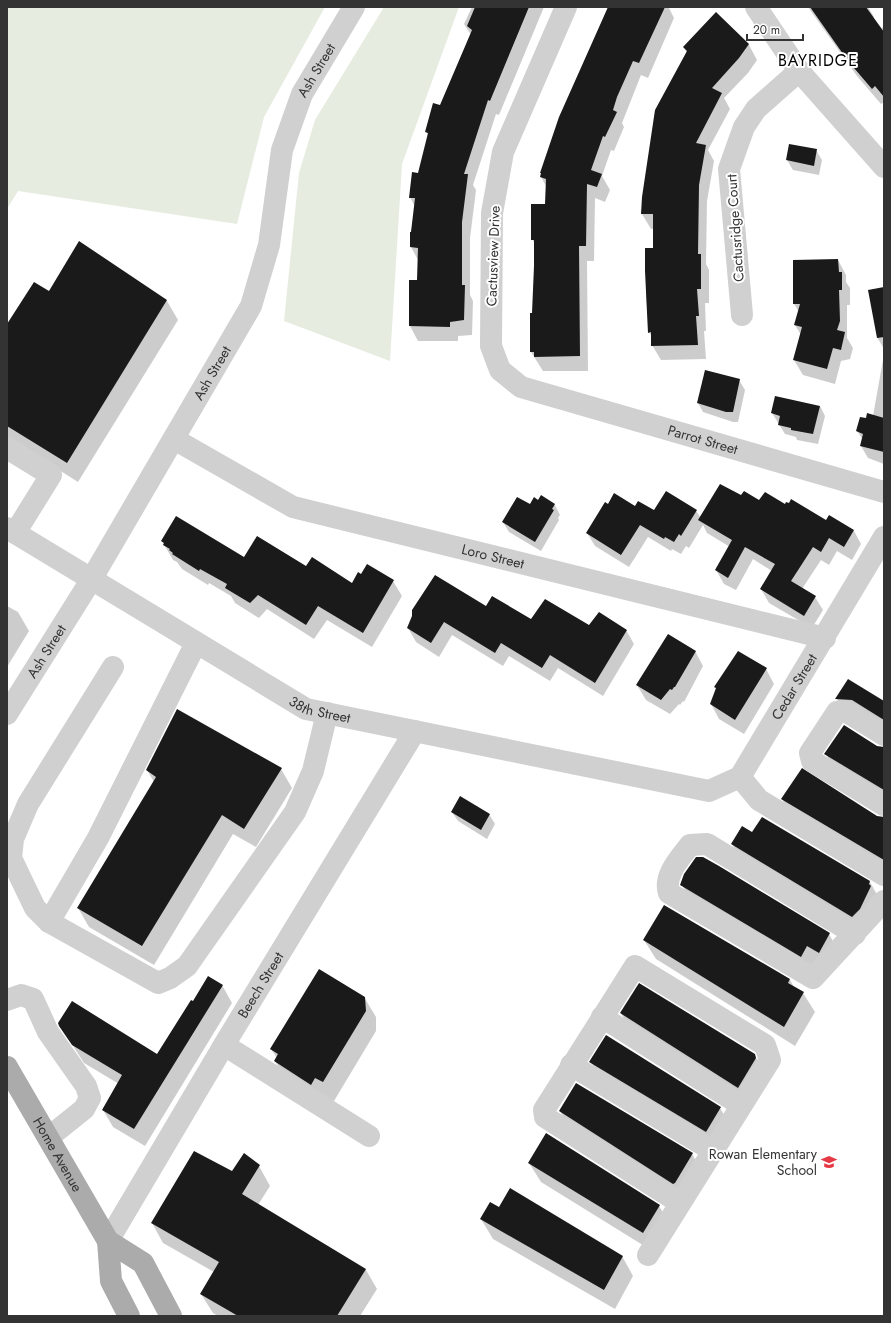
<svg xmlns="http://www.w3.org/2000/svg" width="891" height="1323" viewBox="0 0 891 1323" font-family="Jost,sans-serif">
	<style>
		.green { fill: #e6ecdf }
		.shadow { fill: #0003 }
		.building { fill: #1a1a1a }
		.lines { fill: none; stroke-linecap: round; stroke-linejoin: round }
		.minor { stroke: #d0d0d0; stroke-width: 22 }
		.major { stroke: #ababab; stroke-width: 22 }
		.labels { text-anchor: middle; dominant-baseline: central; stroke-width: 4; stroke-linejoin: round; paint-order: stroke }
		.street-label { font-size: 14px; fill: #333; stroke: #fff }
		.poi-label { font-size: 14px; fill: #333; stroke: #fff; text-anchor: end }
		.quarter-label { font-size: 16px; letter-spacing: 1px; fill: #000; stroke: #fff }
	</style>
	<rect width="100%" height="100%" fill="#fff"/>
	<g class="green">
		<polygon points="7,7 325,7 264,117 237,224 18,191 7,209"/>
		<polygon points="384,7 459,7 402,164 390,361 284,321 299,173 315,120"/>
	</g>
	<g class="shadow">
		<polygon points="472,7 544,7 499,115 496,114 473,185 476,190 470,238 470,295 473,301 472,335 458,336 458,341 418,341 410,326 410,281 418,281 418,260 411,247 411,233 415,207 410,197 419,174 429,136 426,131 440,106 471,35 464,24"/>
		<polygon points="608,7 670,7 669,8 674,18 648,78 641,75 622,123 624,127 614,151 611,150 602,176 610,190 605,202 595,198 594,261 587,261 588,371 543,371 531,352 531,314 533,314 535,244 532,239 546,205 546,186 541,177 541,173"/>
		<polygon points="808,7 868,7 874,17 872,18 881,29 884,26 884,102 881,104 857,76"/>
		<polygon points="716,13 749,45 757,60 748,73 724,98 730,109 708,150 714,161 707,201 706,264 709,270 709,303 705,303 706,331 704,331 706,359 661,360 652,345 652,337 649,332 646,294 646,249 654,249 654,229 651,229 642,214 687,53 684,47"/>
		<polygon points="816,150 822,160 819,175 793,170 787,160"/>
		<polygon points="79,243 167,301 178,320 78,482 7,437 7,325 50,292"/>
		<polygon points="838,260 846,275 846,282 850,288 850,305 847,305 847,338 853,348 850,359 841,361 835,384 803,375 794,360 801,335 795,325 799,312 794,304"/>
		<polygon points="884,288 884,349 877,337"/>
		<polygon points="884,354 884,464 868,458 861,446 863,440 857,431 867,420 873,416"/>
		<polygon points="739,380 745,390 738,422 733,422 703,412 698,403"/>
		<polygon points="820,406 825,416 818,444 797,440 796,437 785,434 772,413"/>
		<polygon points="541,497 555,505 560,515 558,518 559,520 541,551 509,532 503,522 538,501"/>
		<polygon points="742,497 785,505 826,522 830,516 854,531 861,544 852,560 837,551 829,565 821,560 802,589 815,597 823,610 812,628 769,603 761,589 772,571 753,559 736,590 724,584 716,570 730,547 707,533 703,525 689,548 686,546 681,554 672,549 671,551 648,537 629,567 595,546 587,533 608,505 635,508 654,512 696,511 701,518"/>
		<polygon points="162,541 245,558 306,568 352,584 361,575 393,581 402,596 372,647 327,620 314,639 267,609 259,618 235,603 231,596 209,583 208,585 182,569 177,562 173,560"/>
		<polygon points="7,606 18,612 29,631 7,667"/>
		<polygon points="486,607 531,621 626,630 634,644 603,696 558,668 550,681 509,656 503,666 452,635 439,657 416,642 408,628 413,616"/>
		<polygon points="695,651 703,666 684,702 683,701 680,705 679,704 670,714 646,700 637,685"/>
		<polygon points="731,662 766,669 774,684 744,734 719,719 711,704 717,689 716,687"/>
		<polygon points="848,680 884,702 884,730 846,716 837,699"/>
		<polygon points="877,747 884,748 884,801 835,771 826,754"/>
		<polygon points="281,769 292,788 256,847 233,834 154,965 89,927 78,908 154,782 147,770"/>
		<polygon points="782,799 884,818 884,871 792,816"/>
		<polygon points="452,812 489,814 495,824 487,839 458,821"/>
		<polygon points="753,834 870,882 881,902 863,936 744,864 732,844"/>
		<polygon points="682,885 829,934 840,954 813,976 693,905"/>
		<polygon points="644,940 790,980 794,987 803,993 815,1012 795,1046 656,959"/>
		<polygon points="222,985 232,1003 145,1146 113,1127 103,1110 119,1084 84,1063 59,1024 158,1056 193,1002"/>
		<polygon points="364,997 376,1017 376,1031 334,1101 286,1081 275,1061 277,1058 271,1049"/>
		<polygon points="621,1013 754,1054 765,1074 749,1107 632,1033"/>
		<polygon points="591,1062 720,1108 731,1127 717,1151 602,1081"/>
		<polygon points="560,1111 692,1154 703,1173 685,1203 571,1131"/>
		<polygon points="529,1163 659,1206 671,1225 654,1252 541,1182"/>
		<polygon points="259,1166 270,1186 258,1205 366,1270 377,1289 360,1316 218,1316 213,1313 201,1294 214,1272 163,1243 152,1223 233,1173"/>
		<polygon points="499,1209 622,1256 633,1276 615,1309 493,1239 481,1219"/>
	</g>
	<g class="building">
		<polygon points="475,7 529,7 490,101 488,100 464,174 468,174 462,222 462,285 465,285 464,320 450,322 450,327 409,326 409,280 417,280 418,248 410,247 410,232 411,232 415,198 409,198 412,172 418,173 428,133 425,132 433,103 440,105 472,30 467,26"/>
		<polygon points="608,7 665,7 639,63 633,61 617,97 613,110 617,112 605,137 603,136 591,170 602,174 597,187 587,184 586,246 579,246 580,356 534,357 534,352 530,352 530,313 532,313 534,266 534,240 531,240 531,204 545,204 546,179 540,177 541,173 540,173 559,117"/>
		<polygon points="810,7 866,7 884,32 884,97 875,86 872,89 848,61"/>
		<polygon points="716,12 749,44 739,58 712,88 722,93 696,143 706,145 699,185 698,254 701,254 701,289 697,289 699,316 696,316 698,345 651,346 651,332 648,333 645,271 645,248 653,248 653,214 641,214 642,197 655,110 687,51 683,47"/>
		<polygon points="789,144 817,149 814,166 786,160"/>
		<polygon points="79,241 167,300 67,463 7,426 7,324 34,282 49,291"/>
		<polygon points="838,259 839,272 842,272 842,290 839,290 840,321 837,330 845,332 841,350 833,348 827,369 793,360 802,327 794,325 800,304 793,304 793,260"/>
		<polygon points="884,287 884,337 877,338 868,290"/>
		<polygon points="705,370 740,379 733,412 726,412 697,403"/>
		<polygon points="775,396 820,406 813,434 791,430 791,428 778,425 780,416 771,413"/>
		<polygon points="867,413 884,418 884,452 860,446 863,434 856,431 860,417 866,418"/>
		<polygon points="720,484 741,495 744,491 759,500 765,492 785,504 786,502 789,503 791,499 826,520 829,515 854,530 844,547 829,538 821,552 813,547 791,581 816,596 804,616 760,589 775,564 745,547 728,578 715,570 732,540 698,520"/>
		<polygon points="666,491 697,510 681,536 679,534 674,542 665,537 664,539 640,525 621,555 586,533 605,502 608,504 614,493 635,506 638,501 654,510"/>
		<polygon points="541,495 555,504 552,509 554,510 535,542 502,522 517,497 530,504 534,497 538,500"/>
		<polygon points="176,516 244,557 257,536 306,566 312,557 352,583 358,572 361,574 367,564 394,580 363,633 318,606 306,625 258,595 250,603 225,588 227,584 200,569 199,571 172,554 173,553 169,550 170,549 163,545 164,543 161,541"/>
		<polygon points="435,575 486,606 492,596 531,619 545,599 589,625 599,612 627,630 595,683 550,655 542,668 501,643 495,653 444,622 431,643 407,628 412,616 412,610"/>
		<polygon points="668,634 696,651 675,687 674,687 672,690 670,689 661,700 636,685"/>
		<polygon points="738,651 767,668 735,720 710,704 716,688 714,687"/>
		<polygon points="848,679 884,701 884,720 852,700 835,699"/>
		<polygon points="177,709 282,768 244,829 222,815 142,946 77,908 156,777 146,770"/>
		<polygon points="844,725 877,746 884,747 884,790 824,754"/>
		<polygon points="802,768 877,816 884,817 884,860 781,799"/>
		<polygon points="460,796 490,814 481,830 451,812"/>
		<polygon points="762,817 870,881 869,884 871,886 860,909 852,917 731,844 742,826 752,832"/>
		<polygon points="696,857 703,857 719,866 830,933 819,953 807,946 801,957 680,885 684,874"/>
		<polygon points="664,905 790,979 788,983 804,992 784,1027 643,940"/>
		<polygon points="319,969 365,997 366,1011 323,1082 315,1078 311,1085 274,1061 278,1054 270,1049"/>
		<polygon points="208,976 223,985 134,1129 102,1110 122,1075 72,1045 59,1026 58,1023 72,1001 157,1054 191,1000 193,1001"/>
		<polygon points="639,983 755,1054 756,1058 738,1088 620,1013"/>
		<polygon points="606,1035 721,1107 706,1132 589,1062"/>
		<polygon points="576,1083 693,1153 675,1183 673,1184 559,1111"/>
		<polygon points="546,1133 660,1205 643,1233 528,1163"/>
		<polygon points="194,1151 232,1171 244,1153 260,1165 242,1194 366,1269 337,1316 238,1316 200,1294 219,1262 151,1223"/>
		<polygon points="510,1188 623,1256 604,1290 480,1219 490,1202 499,1207"/>
	</g>
	<g class="lines">
		<g class="minor">
			<path id="s1" d="M566,7L503,152L492,213L491,346L500,370L521,387L884,492"/>
			<polyline points="756,7 799,71 884,167"/>
			<polyline points="742,315 729,169 744,127 756,109 799,71"/>
			<path id="s2" d="M174,439L293,507L825,638"/>
			<polyline points="7,448 51,475 15,533"/>
			<path id="s3" d="M7,528L306,709L709,791L740,777L884,537"/>
			<polyline points="113,667 28,804 13,839 11,858 35,908 49,922 98,838 196,643"/>
			<path id="s4" d="M7,714L91,580L251,306L269,245L282,150L302,94L354,7"/>
			<polyline points="884,735 845,711 837,712 810,753 812,761 884,805"/>
			<polyline points="740,777 759,800 884,875"/>
			<polyline points="49,922 158,983 170,978 187,966 295,812 313,771 327,713"/>
			<path d="M855,934L707,844L690,845C680,858 663,876 669,893L813,978L884,901"/>
			<polyline points="7,1000 21,995 33,999 48,1032 86,1086 90,1098 84,1109 49,1137"/>
			<polyline points="602,1017 741,1105"/>
			<polyline points="224,1045 369,1136"/>
			<polyline points="571,1065 712,1150"/>
			<path id="s5" d="M108,1241L224,1045L415,731"/>
			<polyline points="648,1255 770,1060 765,1045 635,966 544,1110 545,1117 680,1203"/>
		</g>
		<g class="major">
			<path id="s6" d="M7,1067L108,1241L111,1281L129,1316"/>
			<polyline points="108,1241 143,1263 171,1316"/>
		</g>
	</g>
	<defs>
		<g id="school-bare" transform="scale(1.2)"><path d="M0-5L7-2L0 1L-7-2ZM-4 1L0 2.5L4 1V4Q0 6-4 4Z" fill="#e63946" stroke="#fff" stroke-width="2.5" paint-order="stroke"/></g>
	</defs>
	<g fill-rule="evenodd">
		<use href="#school-bare" x="829" y="1162"/>
	</g>
	<g class="labels">
		<g class="street-label">
			<text stroke="none"><textPath href="#s4" startOffset="722">Ash Street</textPath></text>
			<text transform="translate(735 228) rotate(-94)">Cactusridge Court</text>
			<text transform="translate(493 256) rotate(-88)">Cactusview Drive</text>
			<text stroke="none"><textPath href="#s4" startOffset="398">Ash Street</textPath></text>
			<text stroke="none"><textPath href="#s1" startOffset="595">Parrot Street</textPath></text>
			<text stroke="none"><textPath href="#s2" startOffset="343">Loro Street</textPath></text>
			<text stroke="none"><textPath href="#s4" startOffset="74">Ash Street</textPath></text>
			<text stroke="none"><textPath href="#s3" startOffset="900">Cedar Street</textPath></text>
			<text stroke="none"><textPath href="#s3" startOffset="363">38th Street</textPath></text>
			<text stroke="none"><textPath href="#s5" startOffset="298">Beech Street</textPath></text>
			<text stroke="none"><textPath href="#s6" startOffset="101">Home Avenue</textPath></text>
		</g>
		<g class="poi-label">
			<text x="817" y="1154">Rowan Elementary<tspan x="817" dy="16">School</tspan></text>
		</g>
		<g class="quarter-label">
			<text x="818" y="60">BAYRIDGE</text>
		</g>
	</g>
	<rect width="891" height="1323" fill="none" stroke="#333333" stroke-width="16"/>
	<path d="M747 34v6h56v-6" fill="none" stroke="#333333" stroke-width="2"/>
	<text x="753" y="34" font-size="12" fill="#333333" stroke="#ffffff" stroke-width="3" paint-order="stroke">20 m</text>
</svg>
